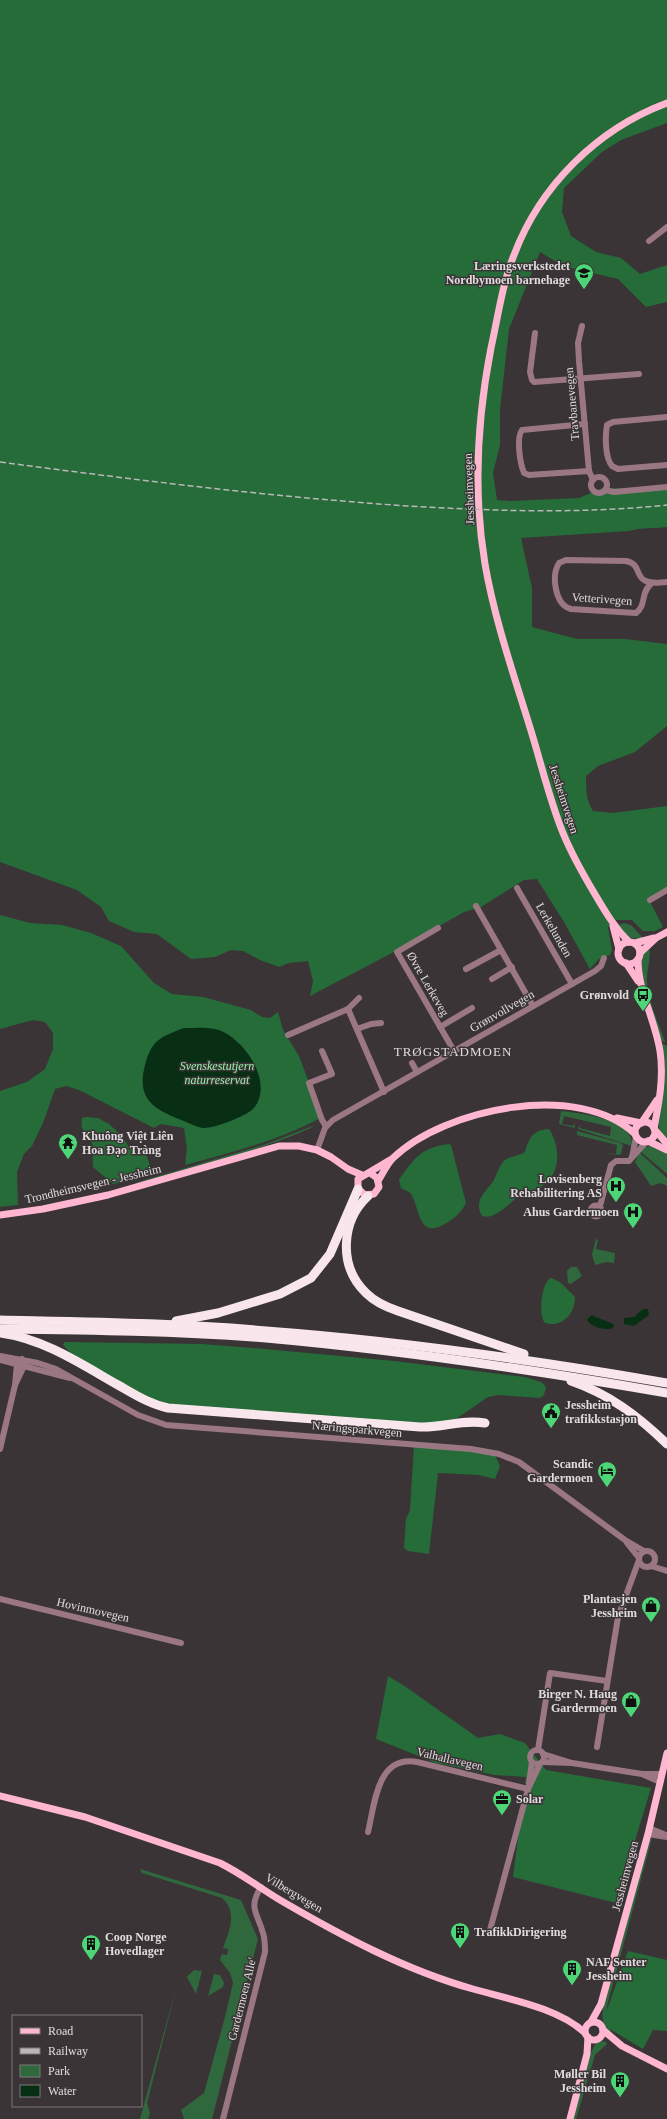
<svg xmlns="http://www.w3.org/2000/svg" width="667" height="2119" viewBox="0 0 667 2119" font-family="'Times New Roman',serif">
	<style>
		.green { fill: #2f683d }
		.forest { fill: #256c39 }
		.water { fill: #082e14 }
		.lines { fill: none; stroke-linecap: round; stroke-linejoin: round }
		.minor { stroke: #9b7783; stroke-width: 6 }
		.major { stroke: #ffb6d0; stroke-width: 7 }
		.highway { stroke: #f9e6ec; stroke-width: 9 }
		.rail { stroke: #bbb6b8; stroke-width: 1.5; stroke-dasharray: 6 3; stroke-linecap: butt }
		.labels { text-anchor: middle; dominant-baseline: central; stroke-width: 3; stroke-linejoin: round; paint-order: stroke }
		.poi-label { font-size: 12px; font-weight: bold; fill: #e0dbdd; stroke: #3a3436; text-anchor: end }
		.street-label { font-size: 12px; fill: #e0dbdd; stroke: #3a3436 }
		.park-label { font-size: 12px; font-style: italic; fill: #94f2a8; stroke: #3a3436 }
		.neighbourhood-label { font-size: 13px; letter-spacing: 1px; fill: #e0dbdd; stroke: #3a3436 }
	</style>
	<rect width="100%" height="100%" fill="#3a3436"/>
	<g class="green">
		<polygon points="624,923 631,925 644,939 629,938 618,925"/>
		<path d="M649,947C652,958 646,970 647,982C648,1002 659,1023 665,1042L662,1041C654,1017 640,989 640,963C641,957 645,952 649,947Z"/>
		<polygon points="662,1044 666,1045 667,1047 667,1141 660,1132 658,1123 665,1078 665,1061"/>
		<path d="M561,1111C579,1113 636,1119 632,1146L578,1129L580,1125V1128L610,1136L611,1127L564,1116L562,1124L573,1126L574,1123L575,1128L559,1124Z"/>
		<path d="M315,1125C303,1136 152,1184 135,1183L266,1144Z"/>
		<polygon points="577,1131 621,1143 623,1145 621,1154 618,1155 602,1152 616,1154 617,1145 577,1135"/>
		<polygon points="650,1146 667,1152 667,1174 640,1151 644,1147"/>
		<polygon points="639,1152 667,1178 667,1186 661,1183 651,1186 635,1162"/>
		<polygon points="596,1239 598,1240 596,1249 615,1253 614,1263 606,1262 596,1265 594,1262 592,1254"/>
		<polygon points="571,1267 577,1267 582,1276 571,1284 568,1283 567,1271"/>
		<path d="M652,1838L607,2006L608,2024L612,2034C602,2028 602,2018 603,2008L649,1841Z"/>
		<path d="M140,1869L241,1900L258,1939L212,2119H184L181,2110L204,2093L225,2017L233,1983L230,1973L220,1960L222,1954L227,1955L228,1949L223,1948C229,1931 238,1912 222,1898L142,1873Z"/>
		<polygon points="194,1970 202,1971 196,1994 187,1977"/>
		<polygon points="214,1974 220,1975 224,1983 223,1987 208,1996"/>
		<polygon points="177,1985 147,2103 150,2113 148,2119 140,2119"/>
		<polygon points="601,2041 606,2042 607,2044 595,2055 576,2119 573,2119 591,2052 596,2043"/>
	</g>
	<g class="forest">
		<path d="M0,0H667V123L621,140L602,152L564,188L562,212L571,236L596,252L621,258L640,274L667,265V302L646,307L618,279L563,266L540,252L509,329L500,409V445L493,473L497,500L511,501L579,498L603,488L640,489L667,486V527C653,529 643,527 629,531L521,538L532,588V627L577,639H625L667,644V726L635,752L598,766L586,776C586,789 586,800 593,811L613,813L667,806V888L648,898L663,927L655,931H643L632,920H616L608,927L612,950L610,955L599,959L590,969L564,922L537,879L524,880L481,907L464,912L390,954L310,996L313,981L308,961L289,963L279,967L260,960L243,951L231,950L215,957L191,959L157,934L134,932L109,921L101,907L77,890L0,862Z"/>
		<path d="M0,915L30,923L62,925L91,933L121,946L154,983L172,994L203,997L251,1010L262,1017L270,1018L278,1012L283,1030L299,1056L322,1117C279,1141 231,1152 185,1165L187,1149L184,1128L161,1124L154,1128L79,1090L66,1086L55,1089L43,1123L32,1146L24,1154L17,1172L18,1205L0,1207V1091L27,1082L45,1069L53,1049V1033L45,1022L33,1020L0,1029Z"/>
		<path d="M87,1117L98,1118L109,1124L123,1137L128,1146L146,1154L150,1166L148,1176L113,1184L93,1167L92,1143C85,1135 80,1130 82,1118Z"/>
		<path d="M549,1129C561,1147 561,1175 541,1187C534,1191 525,1192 519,1196C508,1204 495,1220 482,1216C473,1200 486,1192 494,1180C497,1174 499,1165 505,1160C511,1156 519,1156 525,1152C529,1138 533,1130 549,1129Z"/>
		<path d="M449,1144L451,1145L466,1203C461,1213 453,1220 443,1225C418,1238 420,1208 411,1194C409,1191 404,1190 401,1188L399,1180C413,1159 422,1147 449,1144Z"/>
		<path d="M551,1278L560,1282L575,1297C575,1314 562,1328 545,1323C538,1317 541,1282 551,1278Z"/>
		<path d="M64,1342L202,1344L253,1348L394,1361L525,1377L541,1382L546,1387L544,1395L540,1398L499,1395L488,1397L453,1421L429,1424L171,1405C135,1396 104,1373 73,1355L63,1345Z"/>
		<polygon points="414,1446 494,1453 500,1466 495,1479 479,1475 438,1473 429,1554 408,1551 404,1548 406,1519 410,1510"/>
		<polygon points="388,1676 406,1687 478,1738 500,1734 525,1743 546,1770 651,1788 616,1903 513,1877 526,1777 495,1775 436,1763 376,1739"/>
		<polygon points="628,1951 667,1960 667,2031 653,2030 643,2049 608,2028 604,2018"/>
	</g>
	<g class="water">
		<path d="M184,1028C194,1028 205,1027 215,1029C243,1035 277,1085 252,1110C243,1117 215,1128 204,1128C198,1128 189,1123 184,1121C154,1109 136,1100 145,1065C152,1039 161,1037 184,1028Z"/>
		<polygon points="643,1309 648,1309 649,1315 634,1326 624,1324 624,1318 634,1317"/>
		<path d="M592,1315C597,1318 611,1322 614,1325L613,1328C606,1331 589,1327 587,1319Z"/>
	</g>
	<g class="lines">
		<g class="minor">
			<polyline points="649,241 667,227"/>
			<polyline points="582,326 578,343 579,361 589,471 593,480"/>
			<polyline points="535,333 530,372 532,380 534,382 639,374"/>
			<path d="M667,417L613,422L607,425C605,436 605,458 612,466L618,469L667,465"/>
			<path d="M585,424L522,430C516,438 520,463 524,473L529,475L589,471"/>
			<circle cx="599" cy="485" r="8"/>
			<polyline points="605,490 614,492 667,487"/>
			<path d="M651,584C640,593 647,605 636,613L571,609C555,605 551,576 559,563L566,560L626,561C647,565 627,587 667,582"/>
			<polyline points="517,888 572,984"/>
			<polyline points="650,900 667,890"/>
			<polyline points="476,906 533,1006"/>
			<polyline points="438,928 397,952 454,1051"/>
			<polyline points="466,969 501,950"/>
			<polyline points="492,979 512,967"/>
			<polyline points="348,1009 359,998"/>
			<polyline points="440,1027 472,1008"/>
			<polyline points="357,1029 371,1024 381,1023"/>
			<polyline points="288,1035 348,1009 384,1092"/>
			<polyline points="322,1051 332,1074 309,1083 322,1120 326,1126"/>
			<polyline points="412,1063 417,1072"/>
			<polyline points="317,1150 325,1128 333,1120 595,971 601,966 604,958"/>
			<polyline points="632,1157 636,1137"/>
			<circle cx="596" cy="1211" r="5.5"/>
			<polyline points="600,1206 611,1165 616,1161 629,1161 646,1142"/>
			<polyline points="0,1356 38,1363 56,1369 138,1415 166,1425 471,1449 499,1454 519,1462 625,1540 644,1551"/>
			<polygon points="22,1359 24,1366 15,1385 17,1364"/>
			<polyline points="0,1360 70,1378"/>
			<polyline points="0,1449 15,1385"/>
			<polyline points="627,1543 639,1558"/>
			<circle cx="647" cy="1559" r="8"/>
			<polyline points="651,1566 667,1571"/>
			<polyline points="0,1599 181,1643"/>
			<polyline points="597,1747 618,1617 639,1560"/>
			<polyline points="538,1750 550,1673 607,1681"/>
			<circle cx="537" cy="1757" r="7"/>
			<polyline points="542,1762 572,1763 543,1754"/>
			<polyline points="572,1763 642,1774 660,1782"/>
			<polyline points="644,1774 662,1774"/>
			<polyline points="529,1783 532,1762"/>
			<polyline points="649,1828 666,1835"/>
			<path d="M368,1832C375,1803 377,1755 417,1762L528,1789"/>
			<polyline points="648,1834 667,1837"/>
			<polyline points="490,1930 528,1789 540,1764"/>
			<path d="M223,2119L265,1952C265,1946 265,1939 263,1933C257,1912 248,1908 261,1887"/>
		</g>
		<g class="major">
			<polyline points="613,926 619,949"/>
			<path d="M629,942C615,928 606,913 596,896C584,876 572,855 563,833C550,801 542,767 532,734C515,678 495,622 485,564C473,492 477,420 491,348C498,317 502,285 514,255C540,186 597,129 667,103"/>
			<circle cx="629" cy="953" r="11"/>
			<polyline points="635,943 654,938"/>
			<polyline points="640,953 656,938 667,932"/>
			<path d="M638,959C638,992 655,1019 660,1051C664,1077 659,1103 654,1128"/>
			<polyline points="626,963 638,981"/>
			<polyline points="617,1118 641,1123"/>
			<polyline points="642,1122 657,1100"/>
			<circle cx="645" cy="1132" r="10"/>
			<polyline points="655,1130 667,1144"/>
			<polyline points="648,1141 667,1150"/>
			<polyline points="370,1173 377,1178 379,1187 374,1194 365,1195 358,1189 358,1179 390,1160"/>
			<path d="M378,1181C383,1173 387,1164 393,1158C445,1108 579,1081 635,1134"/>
			<polyline points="0,1215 43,1209 108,1195 279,1146 299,1146 317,1150 331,1157 348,1169 362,1175"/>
			<path d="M0,1796L85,1817L220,1863C242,1874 260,1888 280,1900C340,1935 405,1970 473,1989C508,1999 559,2008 585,2033"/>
			<polyline points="591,2022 601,2004 648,1834 667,1753"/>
			<circle cx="594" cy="2031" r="9"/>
			<polyline points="603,2030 622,2046 667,2069"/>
			<polyline points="570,2119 587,2054 588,2037"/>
		</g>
		<g class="highway">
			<path d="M368,1196C341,1221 338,1266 366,1293C375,1302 386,1307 398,1311L524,1354"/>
			<path d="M0,1320C89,1322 178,1323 266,1331C401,1341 534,1360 667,1383"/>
			<polyline points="176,1321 218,1313 280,1294 311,1278 330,1254 358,1189"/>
			<path d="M0,1329C89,1330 178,1331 266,1338C401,1350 534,1370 667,1393"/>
			<path d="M1,1333C44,1339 81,1364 118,1385C134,1394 149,1404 168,1408L420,1427C442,1428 463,1419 485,1423"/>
			<path d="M571,1381C609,1394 638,1416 667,1444"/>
		</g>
		<path class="rail" d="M0,462C136,480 272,497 408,506C494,511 581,514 667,505"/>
	</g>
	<defs>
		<g id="school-pin" transform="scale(1)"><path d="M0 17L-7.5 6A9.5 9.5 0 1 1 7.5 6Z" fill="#4dd676" stroke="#3a3436"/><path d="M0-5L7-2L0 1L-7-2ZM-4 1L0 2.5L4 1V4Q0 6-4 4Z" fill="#111"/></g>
		<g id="bus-pin" transform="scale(1)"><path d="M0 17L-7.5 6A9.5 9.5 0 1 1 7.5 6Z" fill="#4dd676" stroke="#3a3436"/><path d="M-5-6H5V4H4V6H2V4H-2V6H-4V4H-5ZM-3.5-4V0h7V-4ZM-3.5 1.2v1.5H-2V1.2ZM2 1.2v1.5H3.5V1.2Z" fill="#111"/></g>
		<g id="temple-pin" transform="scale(1)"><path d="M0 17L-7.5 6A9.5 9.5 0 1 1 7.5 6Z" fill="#4dd676" stroke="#3a3436"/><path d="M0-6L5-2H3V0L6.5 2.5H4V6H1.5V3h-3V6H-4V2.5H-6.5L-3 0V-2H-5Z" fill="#111"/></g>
		<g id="hospital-pin" transform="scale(1)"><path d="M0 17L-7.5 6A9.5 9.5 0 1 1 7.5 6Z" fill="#4dd676" stroke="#3a3436"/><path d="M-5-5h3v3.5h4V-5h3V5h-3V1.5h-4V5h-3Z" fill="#111"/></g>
		<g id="civic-pin" transform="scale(1)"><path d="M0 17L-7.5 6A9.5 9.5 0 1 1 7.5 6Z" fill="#4dd676" stroke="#3a3436"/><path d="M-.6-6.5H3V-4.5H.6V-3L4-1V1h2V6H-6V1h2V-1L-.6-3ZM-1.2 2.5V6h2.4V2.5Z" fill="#111"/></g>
		<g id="hotel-pin" transform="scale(1)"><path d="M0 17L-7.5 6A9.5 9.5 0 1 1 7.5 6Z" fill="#4dd676" stroke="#3a3436"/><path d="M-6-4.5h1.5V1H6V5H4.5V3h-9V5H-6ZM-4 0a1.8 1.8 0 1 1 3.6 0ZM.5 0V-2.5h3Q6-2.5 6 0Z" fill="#111"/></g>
		<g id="shop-pin" transform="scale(1)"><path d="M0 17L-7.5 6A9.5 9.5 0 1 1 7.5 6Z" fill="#4dd676" stroke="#3a3436"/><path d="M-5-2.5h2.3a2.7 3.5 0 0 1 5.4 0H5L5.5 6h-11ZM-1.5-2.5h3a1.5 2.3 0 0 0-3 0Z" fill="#111"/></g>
		<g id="office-pin" transform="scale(1)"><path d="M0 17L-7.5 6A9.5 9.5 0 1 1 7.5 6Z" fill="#4dd676" stroke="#3a3436"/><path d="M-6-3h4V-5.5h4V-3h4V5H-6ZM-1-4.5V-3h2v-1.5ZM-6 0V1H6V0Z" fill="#111"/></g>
		<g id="building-pin" transform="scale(1)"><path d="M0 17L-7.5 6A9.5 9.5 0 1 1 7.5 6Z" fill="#4dd676" stroke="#3a3436"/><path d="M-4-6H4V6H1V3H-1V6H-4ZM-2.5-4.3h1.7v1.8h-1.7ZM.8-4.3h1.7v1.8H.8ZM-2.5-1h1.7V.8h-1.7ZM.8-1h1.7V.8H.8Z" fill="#111"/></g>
	</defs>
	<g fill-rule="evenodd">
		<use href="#school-pin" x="584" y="273"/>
		<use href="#bus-pin" x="643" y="995"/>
		<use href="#temple-pin" x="68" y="1143"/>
		<use href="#hospital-pin" x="616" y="1186"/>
		<use href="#hospital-pin" x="633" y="1212"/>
		<use href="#civic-pin" x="551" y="1412"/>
		<use href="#hotel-pin" x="607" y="1471"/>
		<use href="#shop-pin" x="651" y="1606"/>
		<use href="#shop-pin" x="631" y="1701"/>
		<use href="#office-pin" x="502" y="1799"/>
		<use href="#building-pin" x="460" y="1932"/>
		<use href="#building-pin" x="91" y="1944"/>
		<use href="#building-pin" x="572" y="1969"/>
		<use href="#building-pin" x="620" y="2081"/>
	</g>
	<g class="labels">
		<g class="poi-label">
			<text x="570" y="266">Læringsverkstedet<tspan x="570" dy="14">Nordbymoen barnehage</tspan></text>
			<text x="629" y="995">Grønvold</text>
			<text x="82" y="1136" text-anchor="start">Khuông Việt Liên<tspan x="82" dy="14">Hoa Đạo Tràng</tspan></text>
			<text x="602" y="1179">Lovisenberg<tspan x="602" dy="14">Rehabilitering AS</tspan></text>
			<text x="619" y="1212">Ahus Gardermoen</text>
			<text x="565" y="1405" text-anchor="start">Jessheim<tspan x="565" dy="14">trafikkstasjon</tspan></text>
			<text x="593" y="1464">Scandic<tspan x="593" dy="14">Gardermoen</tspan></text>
			<text x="637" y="1599">Plantasjen<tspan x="637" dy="14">Jessheim</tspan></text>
			<text x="617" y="1694">Birger N. Haug<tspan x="617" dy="14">Gardermoen</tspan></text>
			<text x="516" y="1799" text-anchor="start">Solar</text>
			<text x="474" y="1932" text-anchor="start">TrafikkDirigering</text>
			<text x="105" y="1937" text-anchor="start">Coop Norge<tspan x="105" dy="14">Hovedlager</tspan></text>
			<text x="586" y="1962" text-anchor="start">NAF Senter<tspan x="586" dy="14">Jessheim</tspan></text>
			<text x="606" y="2074">Møller Bil<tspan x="606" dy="14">Jessheim</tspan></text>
		</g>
		<g class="street-label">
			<text transform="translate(572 404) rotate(-95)">Travbanevegen</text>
			<text transform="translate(469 489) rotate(-92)">Jessheimvegen</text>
			<text transform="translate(602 599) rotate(4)">Vetterivegen</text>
			<text transform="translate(564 799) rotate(72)">Jessheimvegen</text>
			<text transform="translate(554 930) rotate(60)">Lerkelunden</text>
			<text transform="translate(428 984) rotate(60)">Øvre Lerkeveg</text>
			<text transform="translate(502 1011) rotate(-30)">Grønvollvegen</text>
			<text transform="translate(93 1184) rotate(-13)">Trondheimsvegen - Jessheim</text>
			<text transform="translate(357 1429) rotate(5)">Næringsparkvegen</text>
			<text transform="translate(93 1610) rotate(13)">Hovinmovegen</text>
			<text transform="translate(450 1759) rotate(13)">Valhallavegen</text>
			<text transform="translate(625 1876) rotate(-75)">Jessheimvegen</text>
			<text transform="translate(294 1893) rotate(31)">Vilbergvegen</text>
			<text transform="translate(242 1999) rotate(-76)">Gardermoen Alle'</text>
		</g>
		<g class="park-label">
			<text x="217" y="1066">Svenskestutjern<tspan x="217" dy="14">naturreservat</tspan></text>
		</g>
		<g class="neighbourhood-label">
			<text x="453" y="1051">TRØGSTADMOEN</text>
		</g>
	</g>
	<rect x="12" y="2015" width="130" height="92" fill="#3a3436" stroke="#7c7779"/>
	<rect x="20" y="2028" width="20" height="6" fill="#ffb6d0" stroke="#7c7779"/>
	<text x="48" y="2035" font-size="12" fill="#e0dbdd">Road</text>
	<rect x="20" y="2048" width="20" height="6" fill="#bbb6b8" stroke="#7c7779"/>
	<text x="48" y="2055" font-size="12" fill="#e0dbdd">Railway</text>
	<rect x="20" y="2065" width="20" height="12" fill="#2f683d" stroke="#7c7779"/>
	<text x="48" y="2075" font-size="12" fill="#e0dbdd">Park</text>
	<rect x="20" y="2085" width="20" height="12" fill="#082e14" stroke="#7c7779"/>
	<text x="48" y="2095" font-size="12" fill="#e0dbdd">Water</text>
</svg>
